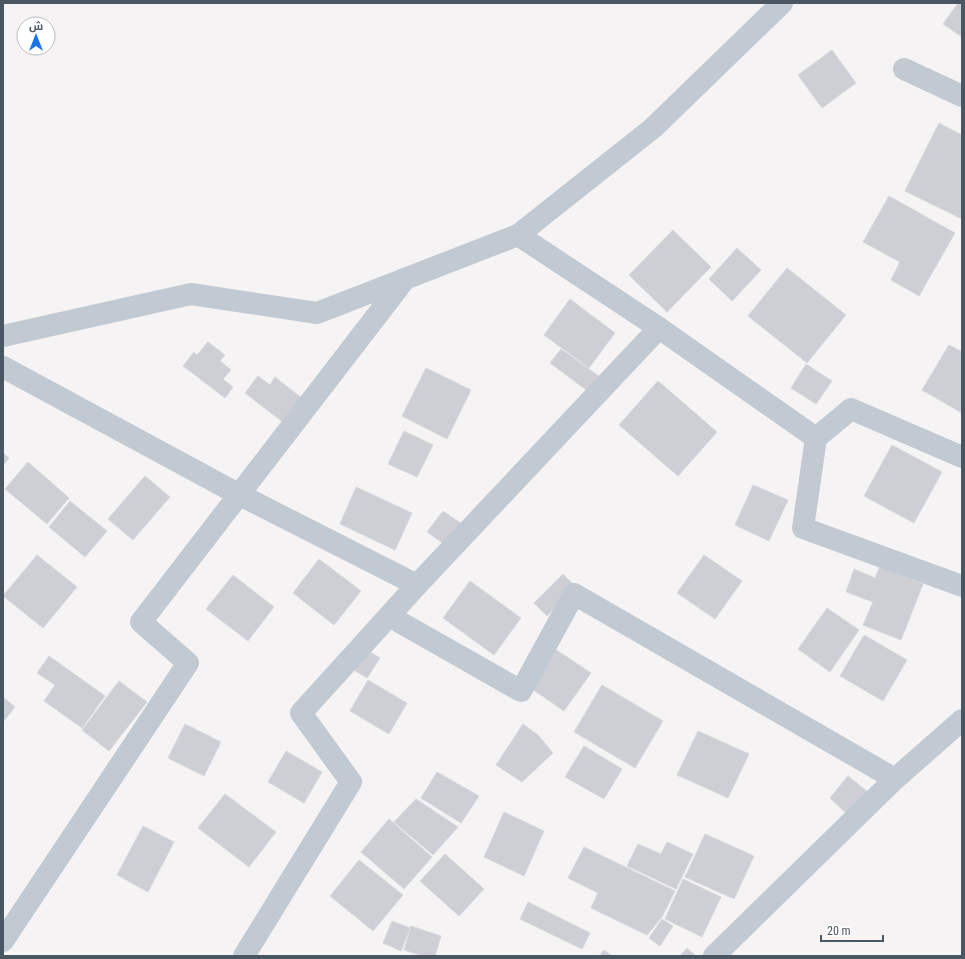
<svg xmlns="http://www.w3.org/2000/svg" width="965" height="959" viewBox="0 0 965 959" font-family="'Roboto Condensed',Cairo,sans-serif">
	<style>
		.building { fill: #cdcfd5; stroke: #d7d9de }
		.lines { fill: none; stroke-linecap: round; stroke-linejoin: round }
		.minor { stroke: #c1cad2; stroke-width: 22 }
	</style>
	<rect width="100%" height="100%" fill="#f5f3f3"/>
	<g class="building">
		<polygon points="958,3 962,3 962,37 943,24"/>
		<polygon points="832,50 856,83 822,108 798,75"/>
		<polygon points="939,123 962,135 962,219 905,191"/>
		<polygon points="889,196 955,233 919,296 891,280 900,262 863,242"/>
		<polygon points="673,230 711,267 667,312 629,275"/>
		<polygon points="737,248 761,270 732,301 709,279"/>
		<polygon points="787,268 846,315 807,363 748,316"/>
		<polygon points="570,299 615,333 589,368 544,335"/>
		<polygon points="208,342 225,355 220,361 231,370 223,379 233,387 225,398 183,366 194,352 197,355"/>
		<polygon points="949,345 962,352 962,413 922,390"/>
		<polygon points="561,349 600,377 589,392 550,363"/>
		<polygon points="806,364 832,381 816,404 791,388"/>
		<polygon points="426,368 471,390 447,439 402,416"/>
		<polygon points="258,376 270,385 275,377 303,399 284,423 245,393"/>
		<polygon points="658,381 717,432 678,476 619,425"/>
		<polygon points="404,431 433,445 417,477 388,464"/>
		<polygon points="892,445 942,472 914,523 864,496"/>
		<polygon points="3,453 9,458 3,466"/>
		<polygon points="28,462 69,498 47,524 5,489"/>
		<polygon points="145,476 170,497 133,540 108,519"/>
		<polygon points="753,485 788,500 769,541 735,525"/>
		<polygon points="356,487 412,513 395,550 340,524"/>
		<polygon points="70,501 107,531 85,557 49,527"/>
		<polygon points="443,511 462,524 447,546 427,532"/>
		<polygon points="37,555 77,587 43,628 3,596"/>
		<polygon points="704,555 742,581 715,619 677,593"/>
		<polygon points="319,559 361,591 334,625 293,593"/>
		<polygon points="880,566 923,584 901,640 863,625 873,602 846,592 854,569 875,578"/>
		<polygon points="563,574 575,586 547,616 534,603"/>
		<polygon points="233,575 274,607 248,641 206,609"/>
		<polygon points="470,581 521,618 494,655 443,618"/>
		<polygon points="827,608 859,630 830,672 798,649"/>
		<polygon points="864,635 907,660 883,701 840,676"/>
		<polygon points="555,649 591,673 564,711 529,687"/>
		<polygon points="367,650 380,658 367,678 354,670"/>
		<polygon points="49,656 105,696 82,728 44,701 55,685 37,673"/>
		<polygon points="368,680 407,703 389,734 350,711"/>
		<polygon points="119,681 147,702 109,751 82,730"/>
		<polygon points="602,685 663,721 635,768 574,732"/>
		<polygon points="3,697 15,707 3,722"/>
		<polygon points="185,724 221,742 204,776 168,758"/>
		<polygon points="523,724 538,735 553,753 522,782 496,765"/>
		<polygon points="698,731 749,754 728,798 677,775"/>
		<polygon points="584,746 622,769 604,799 565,777"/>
		<polygon points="286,751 322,772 304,803 268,782"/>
		<polygon points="437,772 479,796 461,823 421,798"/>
		<polygon points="848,776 868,792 847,814 830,798"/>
		<polygon points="225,794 276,832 249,867 198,828"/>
		<polygon points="416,799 458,827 433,855 394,822"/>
		<polygon points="504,812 544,831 524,876 484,857"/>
		<polygon points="389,819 432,857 404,889 361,852"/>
		<polygon points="143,826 174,842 148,892 117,875"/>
		<polygon points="705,834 754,856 734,899 685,877"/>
		<polygon points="667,842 693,854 676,889 627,866 638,844 661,854"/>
		<polygon points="584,847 675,891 662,917 647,935 591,908 598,893 568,878"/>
		<polygon points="445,854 484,889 459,916 420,881"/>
		<polygon points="359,860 403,895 373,931 330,896"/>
		<polygon points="683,879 721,897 702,937 665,919"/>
		<polygon points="528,902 590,933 582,949 520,919"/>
		<polygon points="662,919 673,926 660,946 649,938"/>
		<polygon points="392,921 410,928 401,951 383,943"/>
		<polygon points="411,926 441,936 435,956 423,956 404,950"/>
		<polygon points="687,948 696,956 680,956"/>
		<polygon points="604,950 612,956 599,956"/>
	</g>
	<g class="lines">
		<g class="minor">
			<polyline points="904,69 962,96"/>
			<polyline points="518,235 659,328 816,438"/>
			<polyline points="3,336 191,294 317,313 518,235 653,128 782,3"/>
			<polyline points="3,367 238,494 417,585"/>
			<polyline points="962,457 851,409 816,438 803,528 962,586"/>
			<polyline points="389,616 521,691 574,594 895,779"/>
			<polyline points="3,941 188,663 141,622 405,279"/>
			<polyline points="244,956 351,782 301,713 417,585 659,328"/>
			<polyline points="714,956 895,779 962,720"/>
		</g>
	</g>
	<rect width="965" height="959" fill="none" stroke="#4a5661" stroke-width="8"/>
	<g transform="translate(36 36)"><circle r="19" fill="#ffffff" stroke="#b7bbc0"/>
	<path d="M0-3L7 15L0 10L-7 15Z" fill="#1a73e8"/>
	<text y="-6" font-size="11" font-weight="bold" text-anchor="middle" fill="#4a5661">ش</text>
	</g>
	<path d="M821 935v6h62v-6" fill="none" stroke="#4a5661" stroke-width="2"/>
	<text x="827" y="935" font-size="12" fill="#4a5661" stroke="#ffffff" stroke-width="3" paint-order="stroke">20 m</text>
</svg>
